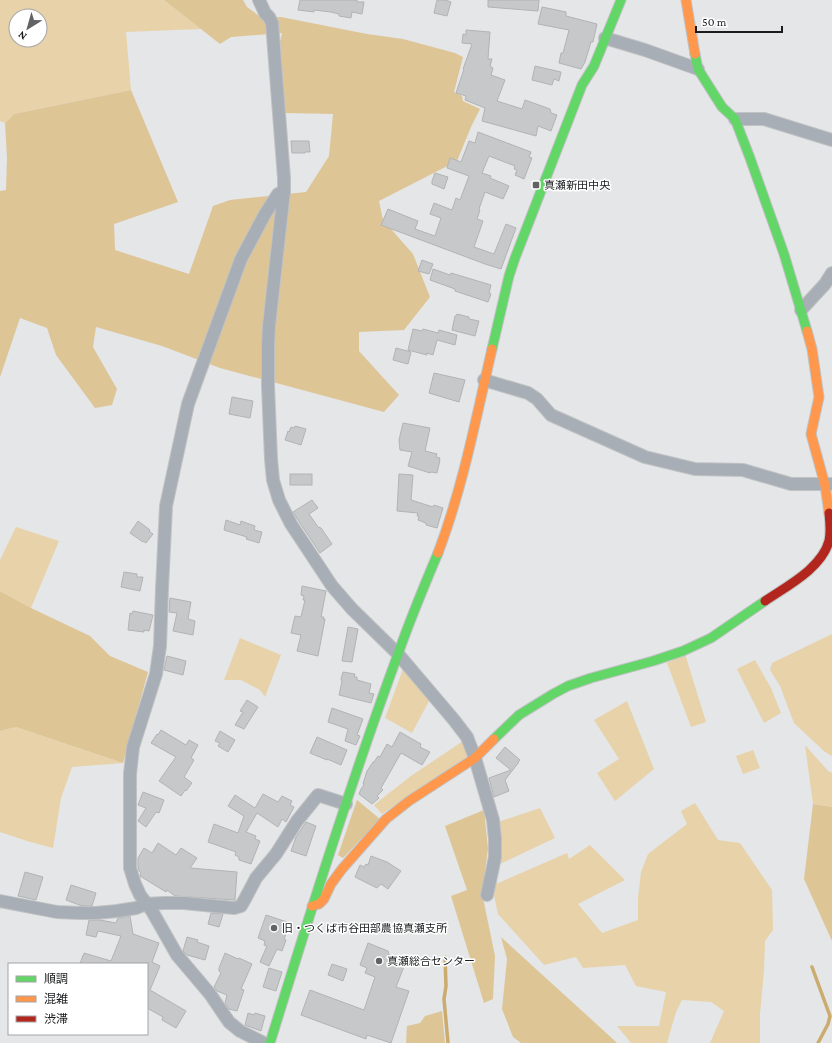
<svg xmlns="http://www.w3.org/2000/svg" width="832" height="1043" viewBox="0 0 832 1043" font-family="'Crimson Pro','Noto Sans JP',serif">
	<style>
		.green { fill: #e8d2a9; fill-rule: evenodd }
		.forest { fill: #dec596 }
		.lines { fill: none; stroke-linecap: round; stroke-linejoin: round }
		.stream { stroke: #cbab6e; stroke-width: 3.5 }
		.building { fill: #c7c8c9; stroke: #b2b3b4 }
		.street-casing { stroke: #c1c2c3; stroke-width: 14 }
		.fast-casing { stroke: #c1c2c3; stroke-width: 11 }
		.slow-casing { stroke: #c1c2c3; stroke-width: 11 }
		.jam-casing { stroke: #c1c2c3; stroke-width: 11 }
		.street { stroke: #a8aeb6; stroke-width: 12 }
		.fast { stroke: #63d668; stroke-width: 9 }
		.slow { stroke: #ff974d; stroke-width: 9 }
		.jam { stroke: #b3261e; stroke-width: 9 }
		.poi-dot { fill: #616364; stroke: #fff; stroke-width: 1.5 }
		.labels { text-anchor: middle; dominant-baseline: central; stroke-width: 3; stroke-linejoin: round; paint-order: stroke }
		.poi-label { font-size: 11px; fill: #1b1c1d; stroke: #fff; text-anchor: start }
	</style>
	<rect width="100%" height="100%" fill="#e4e6e8"/>
	<g class="green">
		<path d="M0,0H164L201,29L126,32L131,90L14,114L5,123L0,121ZM16,16H40V40H16Z"/>
		<polygon points="16,527 59,541 31,608 0,591 0,560"/>
		<polygon points="832,634 832,756 825,752 794,723 780,686 770,670 772,663"/>
		<polygon points="240,638 281,655 265,697 260,690 241,680 224,680"/>
		<polygon points="685,654 706,722 691,727 667,663"/>
		<polygon points="755,660 771,688 781,713 764,723 737,669"/>
		<polygon points="403,669 430,699 412,733 385,718"/>
		<polygon points="627,701 654,769 615,801 597,773 619,759 594,720"/>
		<polygon points="16,727 123,763 72,767 61,798 53,848 27,841 0,832 0,731"/>
		<polygon points="463,741 469,755 382,814 374,805 411,776"/>
		<polygon points="805,745 828,771 832,773 832,807 813,804"/>
		<polygon points="753,750 760,768 743,774 736,756"/>
		<polygon points="695,803 718,840 740,843 772,890 773,930 765,941 764,970 760,1014 760,1043 710,1043 724,1011 711,1002 682,1000 676,1012 667,1043 631,1043 617,1026 659,1026 666,992 636,986 625,965 583,968 576,957 544,965 498,914 494,895 496,884 567,853 569,859 590,845 625,880 578,904 602,933 638,920 638,898 641,872 648,854 687,824 681,811"/>
		<polygon points="540,808 555,838 500,864 498,822"/>
	</g>
	<g class="forest">
		<polygon points="164,0 243,0 247,7 262,18 281,17 367,34 403,39 455,53 463,57 454,92 462,96 463,101 480,109 471,127 457,161 379,201 383,220 413,254 430,297 404,330 359,332 359,351 399,395 384,412 220,368 162,346 96,327 93,347 117,389 112,405 95,408 56,355 47,328 20,318 0,377 0,191 6,190 7,158 5,123 14,114 131,90 178,202 114,224 115,250 189,274 213,206 230,200 306,192 329,156 333,114 285,113 280,42 282,33 231,37 220,44"/>
		<polygon points="0,591 31,608 90,636 110,656 148,672 123,763 16,727 0,731"/>
		<polygon points="357,800 380,819 343,858 338,855"/>
		<polygon points="813,804 832,807 832,941 804,879"/>
		<polygon points="484,810 488,849 482,893 495,956 493,999 484,1003 451,896 467,890 445,826"/>
		<polygon points="501,937 615,1041 617,1043 521,1043 513,1037 502,1009 507,959"/>
		<polygon points="442,1011 445,1043 406,1043 407,1026 420,1023 425,1016"/>
	</g>
	<g class="lines">
		<g class="stream">
			<polyline points="445,957 446,986 444,999 448,1043"/>
			<polyline points="812,967 830,1016 828,1024 818,1043"/>
		</g>
	</g>
	<g class="building">
		<polygon points="300,0 357,0 357,2 364,2 362,14 352,12 351,18 339,16 339,14 331,12 314,10 314,12 298,10"/>
		<polygon points="437,0 445,0 451,2 447,16 434,13"/>
		<polygon points="488,0 539,0 538,11 488,7"/>
		<polygon points="542,7 566,12 566,16 597,24 593,42 591,42 585,62 581,69 559,63 561,53 563,53 569,30 538,24"/>
		<polygon points="466,30 490,32 488,59 492,59 490,66 493,68 491,75 505,80 497,101 522,109 525,100 550,109 551,113 557,115 551,131 538,126 536,136 482,121 485,108 465,100 466,96 456,93 464,69 463,69 472,44 462,43 463,34 466,35"/>
		<polygon points="535,66 561,72 559,81 554,79 552,85 532,80"/>
		<polygon points="478,132 531,152 529,157 532,158 524,179 515,175 517,170 514,169 515,166 489,156 482,173 491,176 490,178 509,186 503,199 485,192 479,209 480,210 477,219 483,221 474,247 494,254 506,224 516,228 501,269 485,264 381,225 388,209 418,221 415,229 435,236 441,218 430,214 434,203 452,210 456,198 460,200 469,176 447,168 450,158 461,162 469,141 475,143"/>
		<polygon points="291,141 309,141 310,152 305,152 305,153 292,153"/>
		<polygon points="435,173 448,177 444,189 432,184 432,181"/>
		<polygon points="422,260 433,264 429,274 418,271"/>
		<polygon points="433,269 450,275 451,273 491,285 489,293 491,294 488,302 455,291 455,289 430,280"/>
		<polygon points="457,314 469,317 469,319 479,321 475,336 452,330 455,316 456,316"/>
		<polygon points="413,329 422,331 423,329 438,333 439,330 457,335 455,345 437,340 433,355 427,353 427,355 408,350"/>
		<polygon points="396,348 411,352 408,364 393,360"/>
		<polygon points="434,373 465,380 459,402 429,393"/>
		<polygon points="232,397 253,401 250,418 229,414"/>
		<polygon points="403,423 430,428 425,451 437,454 436,457 440,458 439,460 440,460 437,473 431,472 430,473 408,466 412,452 400,450 399,440"/>
		<polygon points="295,426 306,429 301,445 285,440 288,431 289,432 291,427 294,428"/>
		<rect x="290" y="474" width="22" height="11"/>
		<polygon points="399,474 413,475 411,500 433,507 434,505 443,508 437,528 426,525 426,523 418,520 419,516 417,516 418,513 397,511"/>
		<polygon points="312,500 318,508 309,514 318,527 321,528 332,544 320,553 298,520 293,512"/>
		<polygon points="226,520 240,525 241,521 255,526 254,530 262,532 259,543 246,539 247,537 224,530"/>
		<polygon points="138,521 150,530 149,531 153,534 146,543 143,541 143,542 130,533"/>
		<polygon points="124,572 137,574 137,577 143,577 140,591 121,587"/>
		<polygon points="302,586 326,591 321,617 324,617 323,619 325,619 318,656 297,651 301,635 291,633 295,616 301,617 305,600 303,600 304,596 301,595"/>
		<polygon points="170,598 191,602 188,619 195,621 193,635 173,631 177,613 169,612"/>
		<polygon points="133,611 153,615 149,631 144,630 144,632 128,630 130,613 132,614"/>
		<polygon points="348,627 358,629 352,662 342,661"/>
		<polygon points="167,656 186,661 183,675 164,670"/>
		<polygon points="343,672 355,674 354,677 357,677 357,680 371,684 369,693 374,694 371,703 339,695 342,681 341,679"/>
		<polygon points="247,700 258,707 244,729 235,725 243,712 240,711"/>
		<polygon points="332,708 363,719 357,735 360,736 356,745 345,741 348,729 328,722"/>
		<polygon points="161,730 186,745 189,740 198,745 191,758 194,760 184,777 192,783 186,791 185,790 181,796 159,781 176,757 151,743 157,734 158,735"/>
		<polygon points="220,731 235,740 228,752 218,746 220,743 215,741"/>
		<polygon points="400,732 421,744 420,747 430,752 422,765 401,753 381,788 383,790 377,796 379,798 372,804 359,794 361,789 364,785 363,784 367,771 373,762 374,762 378,756 380,757 387,744 392,747"/>
		<polygon points="317,737 347,750 341,765 327,759 327,760 310,753"/>
		<polygon points="505,747 520,760 518,762 519,762 505,780 509,791 494,797 489,778 511,770 496,758"/>
		<polygon points="143,792 164,800 159,813 156,812 146,827 138,821 146,808 138,805"/>
		<polygon points="263,794 278,802 282,796 292,801 290,805 294,807 286,822 282,819 278,827 257,813 246,832 256,836 255,839 260,841 251,864 239,860 239,857 235,855 236,852 208,842 214,824 238,833 244,816 228,806 235,795 255,808"/>
		<polygon points="306,822 316,826 306,856 291,851 296,837"/>
		<polygon points="158,843 176,855 181,848 197,858 190,868 237,872 235,900 175,896 167,890 166,892 140,876 141,873 139,871 138,867 138,858 144,848 152,853"/>
		<polygon points="371,856 387,862 401,871 388,889 381,884 377,888 355,877 360,865 364,867 366,864 368,865"/>
		<polygon points="25,872 43,877 36,900 18,896"/>
		<polygon points="71,885 96,893 92,906 82,906 66,900"/>
		<polygon points="211,913 223,914 219,927 208,924"/>
		<polygon points="266,915 287,922 284,933 286,934 284,939 286,940 282,951 277,949 269,966 260,962 267,946 264,945 265,941 258,938"/>
		<polygon points="130,916 133,934 159,943 152,962 160,966 150,990 186,1011 176,1028 162,1020 163,1017 147,1008 147,964 80,964 83,955 84,955 84,953 111,961 121,936 98,931 96,937 86,935 89,920 100,920 116,923 118,918"/>
		<polygon points="187,937 198,940 197,942 209,946 205,960 187,955 183,951"/>
		<polygon points="368,943 388,951 390,958 405,964 396,987 409,991 391,1043 367,1035 366,1039 301,1015 310,990 364,1010 375,977 365,973 367,968 360,965"/>
		<polygon points="225,953 238,959 239,958 252,964 241,989 244,990 237,1011 229,1009 225,1003 227,995 217,991 214,987 221,973 219,971 219,968"/>
		<polygon points="332,964 347,969 343,981 328,975"/>
		<polygon points="269,968 282,972 276,991 263,987"/>
		<polygon points="248,1013 254,1015 255,1013 265,1016 261,1031 245,1025"/>
	</g>
	<g class="lines">
		<g class="street-casing">
			<g id="street">
				<polyline points="259,0 265,13 269,17 272,23 284,178 284,191 269,326 268,346 268,386 271,459 273,480 279,500 291,524 332,586 352,609 398,654 454,720 467,737 475,758 493,820 495,839 495,857 487,895"/>
				<polyline points="605,38 645,50 698,69"/>
				<polyline points="735,119 764,119 832,140"/>
				<polyline points="801,310 825,284 832,273"/>
				<polyline points="484,380 528,393 537,399 551,415 645,457 695,469 743,470 791,484 832,484"/>
				<polyline points="0,901 57,912 79,913 96,913 117,911 136,908 146,904 164,903 184,903 234,908 241,906 245,899 256,878 276,854 297,821 318,795 346,804"/>
				<polyline points="264,1043 240,1031 229,1022 210,994 177,955 152,911 140,895 135,884 130,868 130,774 133,747 156,674 160,646 162,589 166,506 188,404 241,259 265,214 278,194 284,191"/>
			</g>
		</g>
		<g class="fast-casing">
			<g id="fast">
				<polyline points="695,54 698,69 722,107 735,119 750,158 784,254 807,331"/>
				<polyline points="492,349 509,276 515,258 582,85 594,66 621,0"/>
				<polyline points="494,739 519,715 553,694 568,686 591,678 653,661 683,651 711,638 765,601"/>
				<path d="M270,1043C310,913 351,782 398,654C410,620 424,586 438,553"/>
			</g>
		</g>
		<g class="slow-casing">
			<g id="slow">
				<polyline points="686,0 695,54"/>
				<polyline points="807,331 812,349 819,397 811,434 825,485 829,513"/>
				<path d="M438,553C463,487 476,418 492,349"/>
				<polyline points="312,906 319,904 324,899 331,884 342,869 386,819 409,801 475,758 494,739"/>
			</g>
		</g>
		<g class="jam-casing">
			<path id="jam" d="M765,601C787,586 822,568 829,541C831,532 830,522 829,513"/>
		</g>
		<use href="#street" class="street"/>
		<use href="#fast" class="fast"/>
		<use href="#slow" class="slow"/>
		<use href="#jam" class="jam"/>
	</g>
	<g class="poi-dot">
		<rect x="532" y="181" width="8" height="8" rx="2"/>
		<circle cx="274" cy="928" r="4"/>
		<circle cx="379" cy="961" r="4"/>
	</g>
	<g class="labels">
		<g class="poi-label">
			<text x="544" y="185">真瀬新田中央</text>
			<text x="282" y="928">旧・つくば市谷田部農協真瀬支所</text>
			<text x="387" y="961">真瀬総合センター</text>
		</g>
	</g>
	<rect x="8" y="963" width="140" height="72" fill="#ffffff" stroke="#a4a4a5"/>
	<rect x="16" y="976" width="20" height="6" fill="#63d668" stroke="#a4a4a5"/>
	<text x="44" y="983" font-size="12" fill="#1b1c1d">順調</text>
	<rect x="16" y="996" width="20" height="6" fill="#ff974d" stroke="#a4a4a5"/>
	<text x="44" y="1003" font-size="12" fill="#1b1c1d">混雑</text>
	<rect x="16" y="1016" width="20" height="6" fill="#b3261e" stroke="#a4a4a5"/>
	<text x="44" y="1023" font-size="12" fill="#1b1c1d">渋滞</text>
	<g transform="translate(28 28) rotate(217)"><circle r="19" fill="#ffffff" stroke="#a4a4a5"/>
	<path d="M0-3L7 15L0 10L-7 15Z" fill="#616364"/>
	<text y="-6" font-size="11" font-weight="bold" text-anchor="middle" fill="#1b1c1d">N</text>
	</g>
	<path d="M696 26v6h86v-6" fill="none" stroke="#1b1c1d" stroke-width="2"/>
	<text x="702" y="26" font-size="12" fill="#1b1c1d" stroke="#ffffff" stroke-width="3" paint-order="stroke">50 m</text>
</svg>
